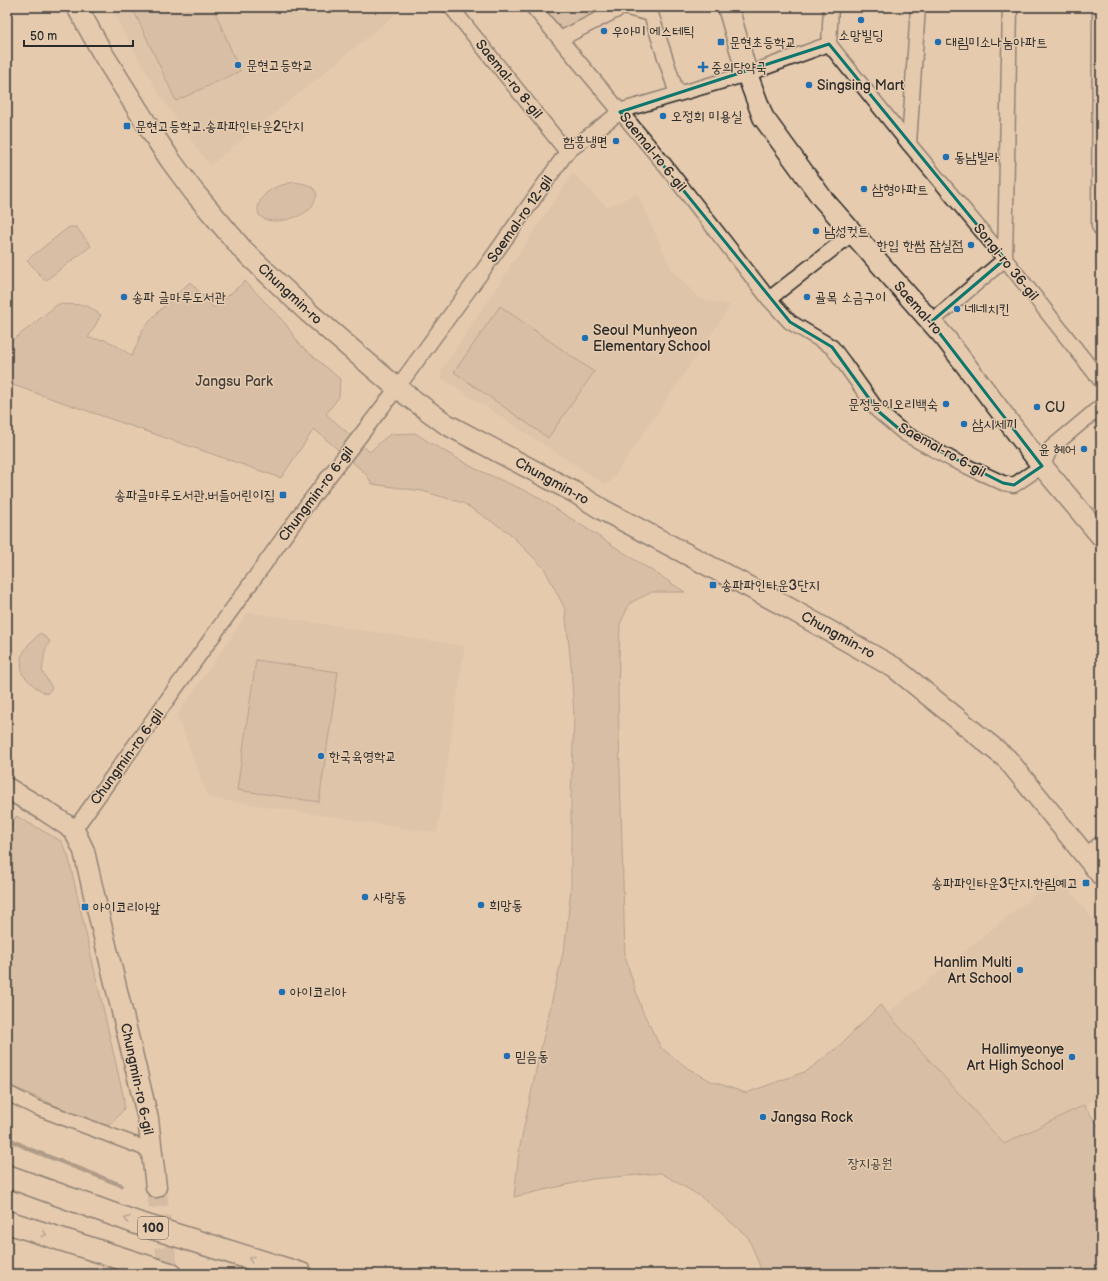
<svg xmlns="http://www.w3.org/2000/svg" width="1108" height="1281" viewBox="0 0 1108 1281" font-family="'Balsamiq Sans','Poor Story',sans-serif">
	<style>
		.built { fill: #d6bda3 }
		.green { fill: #c7b099; stroke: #796e62 }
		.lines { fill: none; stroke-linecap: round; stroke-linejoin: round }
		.stream { stroke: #6e6459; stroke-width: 4.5 }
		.secondary-tunnel { stroke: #c1ab94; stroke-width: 20; stroke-dasharray: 20 10; stroke-linecap: butt }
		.street-casing { stroke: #2b2b2b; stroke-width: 17 }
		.secondary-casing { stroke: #2b2b2b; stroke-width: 23 }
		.highway-casing { stroke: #2b2b2b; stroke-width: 25 }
		.street { stroke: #e6cbae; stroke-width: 14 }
		.secondary { stroke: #e6cbae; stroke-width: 20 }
		.highway { stroke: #e6cbae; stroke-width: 22 }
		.oneway { stroke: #887b6c }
		.marked { fill: none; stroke: #0f766e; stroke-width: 3; stroke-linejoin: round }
		.poi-dot { fill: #1f6fb2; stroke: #e6cbae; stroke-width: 1.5 }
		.labels { text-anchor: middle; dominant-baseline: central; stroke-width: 3; stroke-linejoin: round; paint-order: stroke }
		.shield { fill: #e6cbae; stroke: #635b52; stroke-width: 1 }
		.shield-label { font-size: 13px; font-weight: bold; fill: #2b2b2b }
		.poi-label { font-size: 14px; fill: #2b2b2b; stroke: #e6cbae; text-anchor: start }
		.street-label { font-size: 14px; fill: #2b2b2b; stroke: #e6cbae }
		.park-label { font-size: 14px; fill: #423f3c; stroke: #e6cbae }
	</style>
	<rect width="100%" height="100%" fill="#e6cbae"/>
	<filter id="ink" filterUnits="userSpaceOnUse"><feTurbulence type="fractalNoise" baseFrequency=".025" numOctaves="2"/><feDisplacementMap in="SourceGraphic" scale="8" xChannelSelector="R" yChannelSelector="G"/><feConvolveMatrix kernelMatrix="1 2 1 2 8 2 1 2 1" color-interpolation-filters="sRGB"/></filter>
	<g filter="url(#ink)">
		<g class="built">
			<polygon points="111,7 405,7 211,165 206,161 162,99 122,30"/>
			<polygon points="573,173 607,207 635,194 639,197 671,268 699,298 731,305 610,483 604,484 441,378 441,371 529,238"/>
			<polygon points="248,612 465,646 437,833 208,798 177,715"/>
			<polygon points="1058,876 1101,928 1101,1097 1004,1144 887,1013"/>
		</g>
		<g class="green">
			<polygon points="132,7 213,7 240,71 176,101"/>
			<polygon points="538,7 615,7 561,33"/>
			<path d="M294,182C303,183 315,185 317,195C315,200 313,205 310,209C300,218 271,227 260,216C258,214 258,210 258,207C262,190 279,185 294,182Z"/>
			<polygon points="69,227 76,227 91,246 45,281 27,260"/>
			<polygon points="245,281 285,323 300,345 340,379 339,397 326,414 370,452 381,441 391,434 415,433 427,441 476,469 533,494 685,592 652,592 630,603 620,624 618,694 625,957 642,1010 661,1048 689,1069 711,1081 746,1093 807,1071 839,1046 880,1005 1004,1144 1084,1105 1101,1130 1101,1274 763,1274 748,1237 700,1196 661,1173 592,1179 514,1197 519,1151 537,1065 565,944 571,889 571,797 574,717 571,665 565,609 544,568 508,532 463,503 422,491 372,484 366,474 314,429 281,478 7,383 7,345 58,304 86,305 101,315 88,338 105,340 114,344 132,356 143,329 157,313 190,282 214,308"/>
			<polygon points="500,306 594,372 548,438 454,372"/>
			<polygon points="40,633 50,641 45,651 42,671 52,688 47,694 35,687 22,674 21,657 28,645"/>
			<polygon points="256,660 338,672 319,802 237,790"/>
			<polygon points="16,816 61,841 68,855 124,1099 124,1109 112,1123 104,1127 7,1084 7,832"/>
		</g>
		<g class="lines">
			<polyline class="stream" points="7,1138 29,1149 121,1185"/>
			<polyline class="secondary-tunnel" points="156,1187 169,1274"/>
			<g class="street-casing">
				<g id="street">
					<polyline points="451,7 567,152"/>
					<polyline points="533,7 664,164 769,299 853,233"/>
					<polyline points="623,7 651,14 677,94"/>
					<polyline points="831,7 829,44 909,144 1005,259 1101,381"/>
					<polyline points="1100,7 1099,226 1101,229"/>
					<polyline points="560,39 623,7"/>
					<polyline points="909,144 918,7"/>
					<polyline points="769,299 790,322 832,347 844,363 878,411 904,433 953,460 1003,483 1014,485 1042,466 1051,448 1101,406"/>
					<polyline points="931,322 1005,259 1010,7"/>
					<polyline points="74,830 306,506 397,388 484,269 567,152 623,110 747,74 829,44"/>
					<polyline points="1086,855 1101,843"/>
					<polyline points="7,1093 35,1107 152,1151"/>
				</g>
			</g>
			<g class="secondary-casing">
				<g id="secondary">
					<polyline points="77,7 103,54 151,131 171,161 194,192 243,250 308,312 397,388 446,424 574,492 603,510 787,607 895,668 1007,759 1101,875"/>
					<polyline points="728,7 747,74 763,117 822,198 946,339 1042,466 1101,536"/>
					<polyline points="7,788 44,810 74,830 84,851 97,908 148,1119 156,1187"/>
				</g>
			</g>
			<g class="highway-casing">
				<g id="highway">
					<polyline points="7,1176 137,1223 301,1274"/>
					<polyline points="7,1222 170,1274"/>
				</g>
			</g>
			<use href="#street" class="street"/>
			<use href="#secondary" class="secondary"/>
			<use href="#highway" class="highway"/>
		</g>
		<defs><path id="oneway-chevron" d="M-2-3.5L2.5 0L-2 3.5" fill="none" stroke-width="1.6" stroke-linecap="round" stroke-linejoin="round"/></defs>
		<g class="oneway">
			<use href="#oneway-chevron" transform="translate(127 1219) rotate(-160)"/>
			<use href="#oneway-chevron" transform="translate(44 1234) rotate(18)"/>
			<use href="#oneway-chevron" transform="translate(251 1259) rotate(-162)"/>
		</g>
	</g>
	<path d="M0 0H1108V1281H0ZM829,44L1005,259L931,322L1042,466L1014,485L1003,483L904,433L878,411L832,347L790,322L620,112Z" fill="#e6cbae" fill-opacity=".55" fill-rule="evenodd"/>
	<path class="marked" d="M829,44L1005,259L931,322L1042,466L1014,485L1003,483L904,433L878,411L832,347L790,322L620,112Z"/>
	<g class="poi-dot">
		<circle cx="861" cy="20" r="4"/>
		<circle cx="604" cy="31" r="4"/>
		<rect x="717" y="38" width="8" height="8" rx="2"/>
		<circle cx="938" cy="42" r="4"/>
		<circle cx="238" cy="65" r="4"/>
		<path d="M701 61h4v4h4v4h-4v4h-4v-4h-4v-4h4z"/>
		<circle cx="809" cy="85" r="4"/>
		<circle cx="663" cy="116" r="4"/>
		<rect x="123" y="122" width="8" height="8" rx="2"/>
		<circle cx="616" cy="141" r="4"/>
		<circle cx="946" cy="157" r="4"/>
		<circle cx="864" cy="189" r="4"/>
		<circle cx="816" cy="231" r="4"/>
		<circle cx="971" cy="245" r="4"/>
		<circle cx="124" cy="297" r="4"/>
		<circle cx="807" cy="297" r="4"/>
		<circle cx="957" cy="309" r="4"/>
		<circle cx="585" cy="338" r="4"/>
		<circle cx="946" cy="404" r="4"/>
		<circle cx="1037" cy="407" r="4"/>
		<circle cx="964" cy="424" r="4"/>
		<circle cx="1084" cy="449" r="4"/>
		<rect x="279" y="491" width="8" height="8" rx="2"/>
		<rect x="709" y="581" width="8" height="8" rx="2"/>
		<circle cx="321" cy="756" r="4"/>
		<rect x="1082" y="879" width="8" height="8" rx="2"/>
		<circle cx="365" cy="897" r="4"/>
		<circle cx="481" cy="905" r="4"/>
		<rect x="81" y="903" width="8" height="8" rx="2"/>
		<circle cx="1020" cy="970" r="4"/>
		<circle cx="282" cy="992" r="4"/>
		<circle cx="507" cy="1056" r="4"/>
		<circle cx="1072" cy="1057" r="4"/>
		<circle cx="763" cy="1117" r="4"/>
	</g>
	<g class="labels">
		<rect class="shield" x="138" y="1217" width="30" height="22" rx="3"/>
		<g class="shield-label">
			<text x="153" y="1228">100</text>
		</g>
		<g class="poi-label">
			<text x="612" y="31">우아미 에스테틱</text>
			<text x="861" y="35" text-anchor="middle">소망빌딩</text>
			<text x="729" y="42">문현초등학교</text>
			<text x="946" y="42">대림미소나눔아파트</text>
			<text x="246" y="65">문현고등학교</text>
			<text x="711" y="67">중의당약국</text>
			<text x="817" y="85">Singsing Mart</text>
			<text x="671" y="116">오정희 미용실</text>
			<text x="135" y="126">문현고등학교.송파파인타운2단지</text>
			<text x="608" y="141" text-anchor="end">함흥냉면</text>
			<text x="954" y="157">동남빌라</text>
			<text x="872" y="189">삼형아파트</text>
			<text x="824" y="231">남성컷트</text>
			<text x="963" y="245" text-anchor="end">한입 한쌈 잠실점</text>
			<text x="132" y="297">송파 글마루도서관</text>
			<text x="815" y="297">골목 소금구이</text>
			<text x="965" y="309">네네치킨</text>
			<text x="593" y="330">Seoul Munhyeon<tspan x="593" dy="16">Elementary School</tspan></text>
			<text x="938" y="404" text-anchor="end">문정능이오리백숙</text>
			<text x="1045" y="407">CU</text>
			<text x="972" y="424">삼시세끼</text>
			<text x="1076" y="449" text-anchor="end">윤 헤어</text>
			<text x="275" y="495" text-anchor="end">송파글마루도서관.버들어린이집</text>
			<text x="721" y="585">송파파인타운3단지</text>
			<text x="329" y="756">한국육영학교</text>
			<text x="1078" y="883" text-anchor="end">송파파인타운3단지.한림예고</text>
			<text x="373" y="897">사랑동</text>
			<text x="489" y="905">희망동</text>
			<text x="93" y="907">아이코리아앞</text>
			<text x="1012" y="962" text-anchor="end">Hanlim Multi<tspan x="1012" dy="16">Art School</tspan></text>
			<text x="290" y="992">아이코리아</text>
			<text x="1064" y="1049" text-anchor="end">Hallimyeonye<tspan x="1064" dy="16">Art High School</tspan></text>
			<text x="515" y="1056">믿음동</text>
			<text x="771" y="1117">Jangsa Rock</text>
		</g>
		<g class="street-label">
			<text transform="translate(509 79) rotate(51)">Saemal-ro 8-gil</text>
			<text transform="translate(653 152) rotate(51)">Saemal-ro 6-gil</text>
			<text transform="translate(520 219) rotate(-55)">Saemal-ro 12-gil</text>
			<text transform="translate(1006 262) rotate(51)">Songi-ro 36-gil</text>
			<text transform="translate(290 294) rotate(43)">Chungmin-ro</text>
			<text transform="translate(918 308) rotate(49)">Saemal-ro</text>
			<text transform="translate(942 450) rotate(29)">Saemal-ro 6-gil</text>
			<text transform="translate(552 481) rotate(29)">Chungmin-ro</text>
			<text transform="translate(316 494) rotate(-53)">Chungmin-ro 6-gil</text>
			<text transform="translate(838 635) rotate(29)">Chungmin-ro</text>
			<text transform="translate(127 757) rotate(-54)">Chungmin-ro 6-gil</text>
			<text transform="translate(137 1079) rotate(78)">Chungmin-ro 6-gil</text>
		</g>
		<g class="park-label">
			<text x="234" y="381">Jangsu Park</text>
			<text x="870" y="1163">장지공원</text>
		</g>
	</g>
	<rect width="1108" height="1281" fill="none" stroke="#e6cbae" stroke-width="24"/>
	<rect x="12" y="12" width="1084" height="1257" fill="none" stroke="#2b2b2b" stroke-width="1.5" filter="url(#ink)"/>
	<path d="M24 40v6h109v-6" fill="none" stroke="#2b2b2b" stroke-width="2"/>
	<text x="30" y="40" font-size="12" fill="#2b2b2b" stroke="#e6cbae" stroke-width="3" paint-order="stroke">50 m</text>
</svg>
